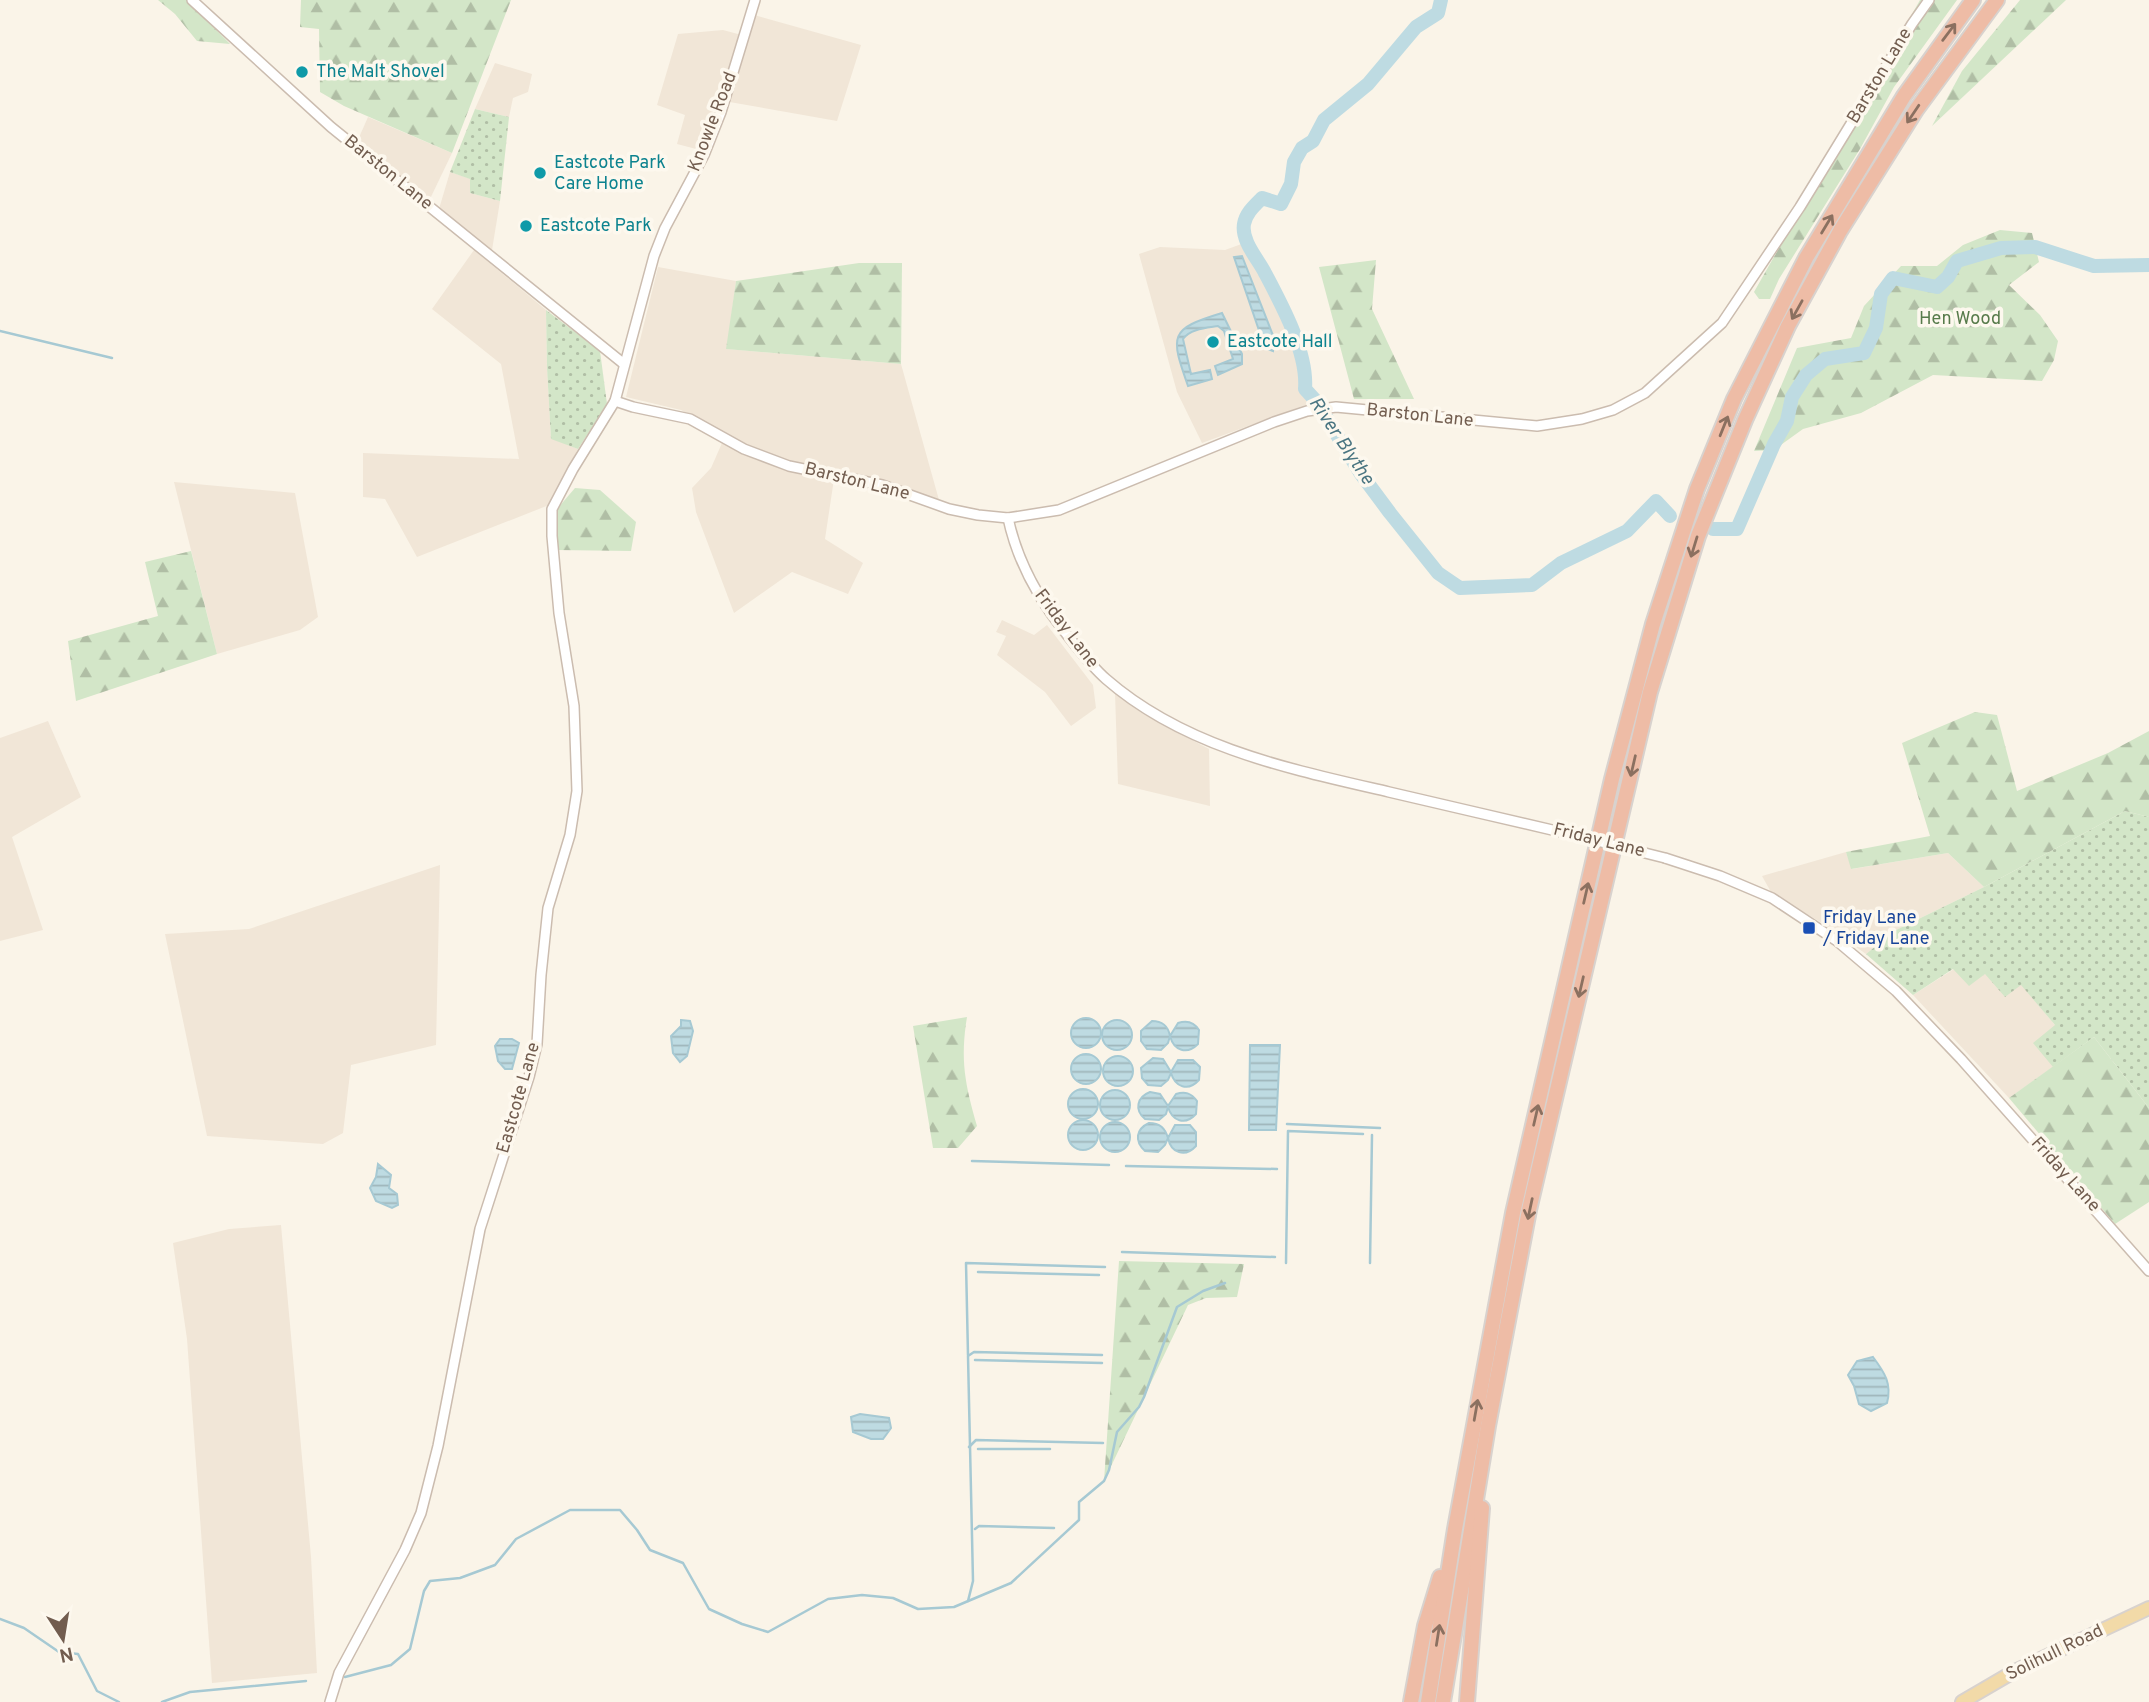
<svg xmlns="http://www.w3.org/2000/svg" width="2149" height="1702" viewBox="0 0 2149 1702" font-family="Overpass,sans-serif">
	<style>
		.residential { fill: #f1e6d7 }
		.grass { fill: url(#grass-dots) }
		.forest { fill: url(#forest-firs) }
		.water { fill: url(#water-rules); stroke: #a6c9d3; stroke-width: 2 }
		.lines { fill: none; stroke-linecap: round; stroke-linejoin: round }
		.stream { stroke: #a6c9d3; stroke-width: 2.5 }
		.river { stroke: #bedbe2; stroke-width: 14 }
		.minor-casing { stroke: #cbbcaf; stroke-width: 12 }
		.major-casing { stroke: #d8d2ce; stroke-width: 16 }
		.highway-casing { stroke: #d8d2ce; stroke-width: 18 }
		.minor { stroke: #fff; stroke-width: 9 }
		.major { stroke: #f2daa8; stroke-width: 12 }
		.highway { stroke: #eebca6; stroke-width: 14 }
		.minor-bridge-casing { stroke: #cbbcaf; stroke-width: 12; stroke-linecap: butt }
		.minor-bridge { stroke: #fff; stroke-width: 9 }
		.oneway { stroke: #8b7060 }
		.culture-dot { fill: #0f9aa8; stroke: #fdf8ee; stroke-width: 2.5 }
		.transit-dot { fill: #1a4fb4; stroke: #fdf8ee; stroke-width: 2.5 }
		.labels { text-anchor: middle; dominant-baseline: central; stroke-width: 7; stroke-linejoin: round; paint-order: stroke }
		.culture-label { font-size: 18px; fill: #0d838f; stroke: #fdf8ee; text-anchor: start }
		.street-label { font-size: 18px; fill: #725d4f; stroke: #fdf8ee }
		.park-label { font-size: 18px; fill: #577b4b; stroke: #fdf8ee }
		.transit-label { font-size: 18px; fill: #164399; stroke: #fdf8ee; text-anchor: start }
		.water-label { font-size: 19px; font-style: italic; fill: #4b7682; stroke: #fdf8ee }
	</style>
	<defs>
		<pattern id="grass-dots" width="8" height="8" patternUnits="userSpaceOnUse" patternTransform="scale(1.75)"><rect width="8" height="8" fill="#d3e6c8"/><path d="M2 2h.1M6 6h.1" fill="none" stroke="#b0bea5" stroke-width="1.8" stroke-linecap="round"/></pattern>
		<pattern id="forest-firs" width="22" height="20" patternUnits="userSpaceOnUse" patternTransform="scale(1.75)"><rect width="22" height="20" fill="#d3e6c8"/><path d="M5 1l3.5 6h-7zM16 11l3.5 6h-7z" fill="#b0bea5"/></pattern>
		<pattern id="water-rules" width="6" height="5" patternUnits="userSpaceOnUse" patternTransform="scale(1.75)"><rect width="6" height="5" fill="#bedbe2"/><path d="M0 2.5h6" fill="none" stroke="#9fb5ba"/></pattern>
	</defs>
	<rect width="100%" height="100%" fill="#faf4e8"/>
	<g class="residential">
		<polygon points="754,15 861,45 837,121 718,100 700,150 677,144 685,115 657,105 678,34 723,30 749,37"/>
		<polygon points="495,63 532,74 528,92 513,98 509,117 475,109"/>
		<polygon points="368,117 452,153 429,201 357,142"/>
		<polygon points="450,172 471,179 470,193 500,201 492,250 439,209"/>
		<polygon points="1247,242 1264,271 1301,353 1306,374 1305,389 1316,401 1202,443 1177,392 1139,254 1160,247 1225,250"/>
		<polygon points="474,250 546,310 547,368 551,438 578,449 549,505 417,557 385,499 363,497 363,453 519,459 501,364 432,309"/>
		<polygon points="658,267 736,281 727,349 901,364 939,500 881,480 793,463 760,451 681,410 626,397"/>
		<polygon points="722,443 756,460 791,471 834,479 825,539 863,563 848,594 792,572 734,613 696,512 692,488 711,468"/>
		<polygon points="174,482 295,493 318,617 300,630 217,654"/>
		<polygon points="1002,620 1034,635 1047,625 1093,685 1096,708 1071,726 1045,692 997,655 1006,636 996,632"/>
		<polygon points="1115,693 1143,714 1209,749 1210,806 1118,784"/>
		<polygon points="48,721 81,797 12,837 43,930 0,941 0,738"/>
		<polygon points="1846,852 1852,869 1948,853 1984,887 1896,930 1866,954 1825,925 1771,892 1762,876"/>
		<polygon points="440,865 436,1045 351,1065 343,1133 323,1144 207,1136 165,934 249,929"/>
		<polygon points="1954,969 1985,974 2021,984 2055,1025 2053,1067 2009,1098 1913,995"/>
		<polygon points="281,1225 311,1557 317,1673 212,1683 187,1339 173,1243 229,1229"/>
	</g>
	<g class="grass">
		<polygon points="475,109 509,117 500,201 470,193 470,179 450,172"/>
		<polygon points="546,310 600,351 607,404 578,449 551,439 547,368"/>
		<polygon points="2125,811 2149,817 2149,1108 2094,1037 2053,1067 2033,1043 2055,1025 2021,985 2005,997 1985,974 1969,986 1953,969 1913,995 1866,954 1896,930 1984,887"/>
	</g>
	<g class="forest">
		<polygon points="158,0 187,0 230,44 197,41 175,14"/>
		<polygon points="301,0 511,0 452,153 344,106 320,92 319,29 300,27"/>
		<polygon points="1920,0 1957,0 1894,87 1860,149 1779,279 1770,299 1759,299 1754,292"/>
		<polygon points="2020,0 2066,0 1932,126 1962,71"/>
		<polygon points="2000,230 2032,233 2039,262 2009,285 2040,315 2058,341 2054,360 2042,381 1933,375 1861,413 1803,429 1774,450 1754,451 1797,348 1851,338 1864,306 1901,266 1937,266 1963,245"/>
		<polygon points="1376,260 1372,309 1414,399 1354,399 1319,267"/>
		<polygon points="859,263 902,263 901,364 726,349 736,281"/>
		<polygon points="575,488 600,490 636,522 631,551 557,550 557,509"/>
		<polygon points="191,551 217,654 76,701 68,641 158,616 145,562"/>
		<polygon points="1975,712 1997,715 2017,791 2108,753 2149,731 2149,817 2125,811 1984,887 1948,853 1851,869 1846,852 1930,836 1902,743"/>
		<path d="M967,1017C960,1060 965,1084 977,1126L958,1148H933L913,1026Z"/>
		<polygon points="2094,1037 2149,1108 2149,1202 2115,1224 2009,1098"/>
		<polygon points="1119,1261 1244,1264 1237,1297 1206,1298 1188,1305 1104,1481"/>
	</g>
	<g class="water">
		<polygon points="1242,256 1274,338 1273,351 1265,348 1234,257"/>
		<path d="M1222,313L1242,354V364L1218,375L1215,366L1233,359L1224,331L1218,326C1206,328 1190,329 1183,339L1191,374L1210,370L1212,379L1188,386C1170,335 1169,329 1222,313Z"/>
		<circle cx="1086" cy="1033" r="15"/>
		<polygon points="681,1020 690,1021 693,1031 687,1056 680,1062 673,1053 671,1036 681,1026"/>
		<circle cx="1117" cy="1035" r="15"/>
		<path d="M1152,1021C1163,1021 1168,1026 1170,1036L1178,1023C1187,1020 1194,1022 1199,1030L1198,1044C1187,1055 1174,1051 1170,1036L1168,1043L1161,1050L1147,1049L1141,1041V1031Z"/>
		<polygon points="500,1039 512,1039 519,1043 512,1069 505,1069 498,1061 495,1046"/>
		<polygon points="1250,1045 1280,1045 1276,1130 1249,1130"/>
		<circle cx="1086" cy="1069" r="15"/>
		<circle cx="1118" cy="1071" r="15"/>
		<path d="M1153,1058L1163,1059L1171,1072L1178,1060H1193L1200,1067L1199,1080C1188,1092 1175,1087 1171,1073L1168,1080L1161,1086L1148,1085L1142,1078L1141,1068Z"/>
		<circle cx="1083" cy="1104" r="15"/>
		<circle cx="1115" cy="1105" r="15"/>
		<path d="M1150,1092L1160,1094L1168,1106L1176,1094C1185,1091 1191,1093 1197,1101L1196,1114C1185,1126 1172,1121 1168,1107L1166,1114L1159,1120L1145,1119C1134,1110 1137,1097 1150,1092Z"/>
		<circle cx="1083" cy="1135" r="15"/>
		<circle cx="1115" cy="1137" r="15"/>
		<path d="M1149,1123C1160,1123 1165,1128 1168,1138L1175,1125H1190L1196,1132V1146C1185,1158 1171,1153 1168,1138L1165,1145L1158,1152L1145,1151C1134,1141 1136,1129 1149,1123Z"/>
		<polygon points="378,1164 391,1175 389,1188 397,1194 398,1205 392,1208 376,1201 370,1188 376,1177"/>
		<path d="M1873,1357C1885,1373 1892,1384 1887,1403L1871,1411L1859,1404L1854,1386L1848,1375L1857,1361Z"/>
		<polygon points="860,1414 889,1418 891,1428 883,1439 871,1439 853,1432 851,1417"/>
	</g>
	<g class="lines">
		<g class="stream">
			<polyline points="0,331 112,358"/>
			<polyline points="1287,1124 1380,1128"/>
			<polyline points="972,1161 1109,1165"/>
			<polyline points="1126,1166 1277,1169"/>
			<polyline points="1122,1252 1275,1257"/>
			<polyline points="1286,1263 1288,1131 1363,1134"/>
			<polyline points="1370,1263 1372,1135"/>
			<polyline points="978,1272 1099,1275"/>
			<polyline points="968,1355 966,1263 1105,1267"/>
			<polyline points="975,1360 1102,1363"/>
			<polyline points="969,1447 976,1440 1103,1443"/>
			<polyline points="978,1449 1050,1449"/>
			<polyline points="975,1529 979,1526 1054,1528"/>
			<polyline points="968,1601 973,1581 968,1356 974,1352 1102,1355"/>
			<polyline points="0,1619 24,1628 59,1652 78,1654 97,1691 119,1702"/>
			<polyline points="345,1677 391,1665 410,1649 424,1591 430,1581 460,1578 495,1565 516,1539 570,1510 620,1510 637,1530 650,1550 683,1563 709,1609 742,1624 768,1632 828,1599 862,1595 893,1598 918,1609 954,1607 1011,1583 1079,1520 1079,1502 1104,1481 1109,1470 1117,1432 1139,1407 1144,1397 1177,1307 1203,1291 1225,1283"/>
			<polyline points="162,1702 190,1692 306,1681"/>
		</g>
		<g class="river">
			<path d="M1441,0L1438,13L1416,27L1368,84L1324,120L1313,141L1302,148L1294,162L1291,184L1281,204L1262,198C1254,206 1246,213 1244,224C1241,241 1258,259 1265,273C1282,305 1308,353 1305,389L1316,401L1361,474L1390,513L1438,573L1460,588L1532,585L1561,563L1627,531L1656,501L1670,516"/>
			<polyline points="1713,529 1737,529 1774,444 1787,421 1792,397 1806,375 1825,359 1864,353 1876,328 1881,294 1893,278 1937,287 1948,277 1957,261 2001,248 2035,247 2094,266 2149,265"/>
		</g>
		<g class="minor-casing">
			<g id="minor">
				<polyline points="192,0 331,127 624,364"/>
				<polyline points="615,401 633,407 690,419 744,449 789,466 882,485 949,509 978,515 1008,518 1059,510 1274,422 1307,411 1336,407 1537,426 1582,419 1613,410 1645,393 1722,323 1800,207 1912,24 1929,0"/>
				<path d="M1008,518C1017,560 1037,597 1064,631C1077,647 1090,665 1106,679C1185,748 1290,769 1389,792C1448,806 1506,819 1565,833"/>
				<polyline points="1665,858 1720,876 1772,898 1837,941 1896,991 1961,1059 2149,1271"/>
				<polyline points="330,1702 339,1673 405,1550 421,1513 438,1446 480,1229 529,1077 537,1044 541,975 548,908 570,835 577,791 574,706 559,613 552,536 552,509 573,469 615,401 654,256 665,228 704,155 721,112 755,0"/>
			</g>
		</g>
		<g class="major-casing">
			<polyline id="major" points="1962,1702 2015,1671 2149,1608"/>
		</g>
		<g class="highway-casing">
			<g id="highway">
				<polyline points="1411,1702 1425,1626 1440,1577"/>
				<polyline points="1428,1702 1455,1529 1513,1213 1612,779 1653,624 1697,489 1734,399 1806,258 1904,96 1973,0"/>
				<polyline points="1443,1702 1488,1426 1529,1210 1650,692 1698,536 1745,420 1788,326 1840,231 1916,110 1997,0"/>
				<polyline points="1467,1702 1482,1508"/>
			</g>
		</g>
		<use href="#minor" class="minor"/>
		<use href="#major" class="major"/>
		<use href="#highway" class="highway"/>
		<g class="minor-bridge-casing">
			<polyline id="minor-bridge" points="1565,833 1665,858"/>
		</g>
		<use href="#minor-bridge" class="minor-bridge"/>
	</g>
	<defs><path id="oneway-shaft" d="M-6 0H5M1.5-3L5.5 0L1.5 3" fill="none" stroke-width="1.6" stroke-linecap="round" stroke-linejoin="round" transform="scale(1.75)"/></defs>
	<g class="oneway">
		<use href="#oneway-shaft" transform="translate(1949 32) rotate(-53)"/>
		<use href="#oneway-shaft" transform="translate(1913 114) rotate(124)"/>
		<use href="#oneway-shaft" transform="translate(1827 224) rotate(-59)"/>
		<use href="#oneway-shaft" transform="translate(1797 310) rotate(119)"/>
		<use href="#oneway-shaft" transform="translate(1724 426) rotate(-68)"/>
		<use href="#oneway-shaft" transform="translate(1694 547) rotate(107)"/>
		<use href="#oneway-shaft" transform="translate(1633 766) rotate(103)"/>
		<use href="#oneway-shaft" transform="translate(1586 893) rotate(-77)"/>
		<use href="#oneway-shaft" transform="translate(1581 987) rotate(103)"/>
		<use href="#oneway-shaft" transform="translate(1536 1115) rotate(-77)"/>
		<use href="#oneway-shaft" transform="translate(1530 1209) rotate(102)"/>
		<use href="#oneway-shaft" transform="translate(1476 1410) rotate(-80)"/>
		<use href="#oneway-shaft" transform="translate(1438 1635) rotate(-81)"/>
	</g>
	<g class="culture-dot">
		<circle cx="302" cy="72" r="7"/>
		<circle cx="540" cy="173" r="7"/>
		<circle cx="526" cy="226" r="7"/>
		<circle cx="1213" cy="342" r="7"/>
	</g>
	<rect class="transit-dot" x="1802" y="921" width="14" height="14" rx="3.5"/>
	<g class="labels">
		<g class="culture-label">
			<text x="316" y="72">The Malt Shovel</text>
			<text x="554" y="163">Eastcote Park<tspan x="554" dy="21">Care Home</tspan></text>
			<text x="540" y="226">Eastcote Park</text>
			<text x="1227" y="342">Eastcote Hall</text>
		</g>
		<g class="street-label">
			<text transform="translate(1880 76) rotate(-59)">Barston Lane</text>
			<text transform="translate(713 122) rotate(-69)">Knowle Road</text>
			<text transform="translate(388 173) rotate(39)">Barston Lane</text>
			<text transform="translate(1420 416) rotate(6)">Barston Lane</text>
			<text transform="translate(857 482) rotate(14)">Barston Lane</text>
			<text transform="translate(1066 629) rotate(53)">Friday Lane</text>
			<text transform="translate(1599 841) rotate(14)">Friday Lane</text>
			<text transform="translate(519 1098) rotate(-74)">Eastcote Lane</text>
			<text transform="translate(2065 1175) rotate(48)">Friday Lane</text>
			<text transform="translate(2055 1653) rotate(-26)">Solihull Road</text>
		</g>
		<g class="park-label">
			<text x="1960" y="319">Hen Wood</text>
		</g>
		<g class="transit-label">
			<text x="1823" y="918">Friday Lane<tspan x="1823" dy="21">/ Friday Lane</tspan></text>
		</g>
		<g class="water-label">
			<text transform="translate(1341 441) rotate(56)">River Blythe</text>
		</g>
	</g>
	<g transform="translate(63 1639) rotate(168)" stroke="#fdf8ee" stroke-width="5" paint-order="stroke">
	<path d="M0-5L12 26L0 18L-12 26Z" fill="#725d4f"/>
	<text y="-10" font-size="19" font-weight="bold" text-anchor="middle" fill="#725d4f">N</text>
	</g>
</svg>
